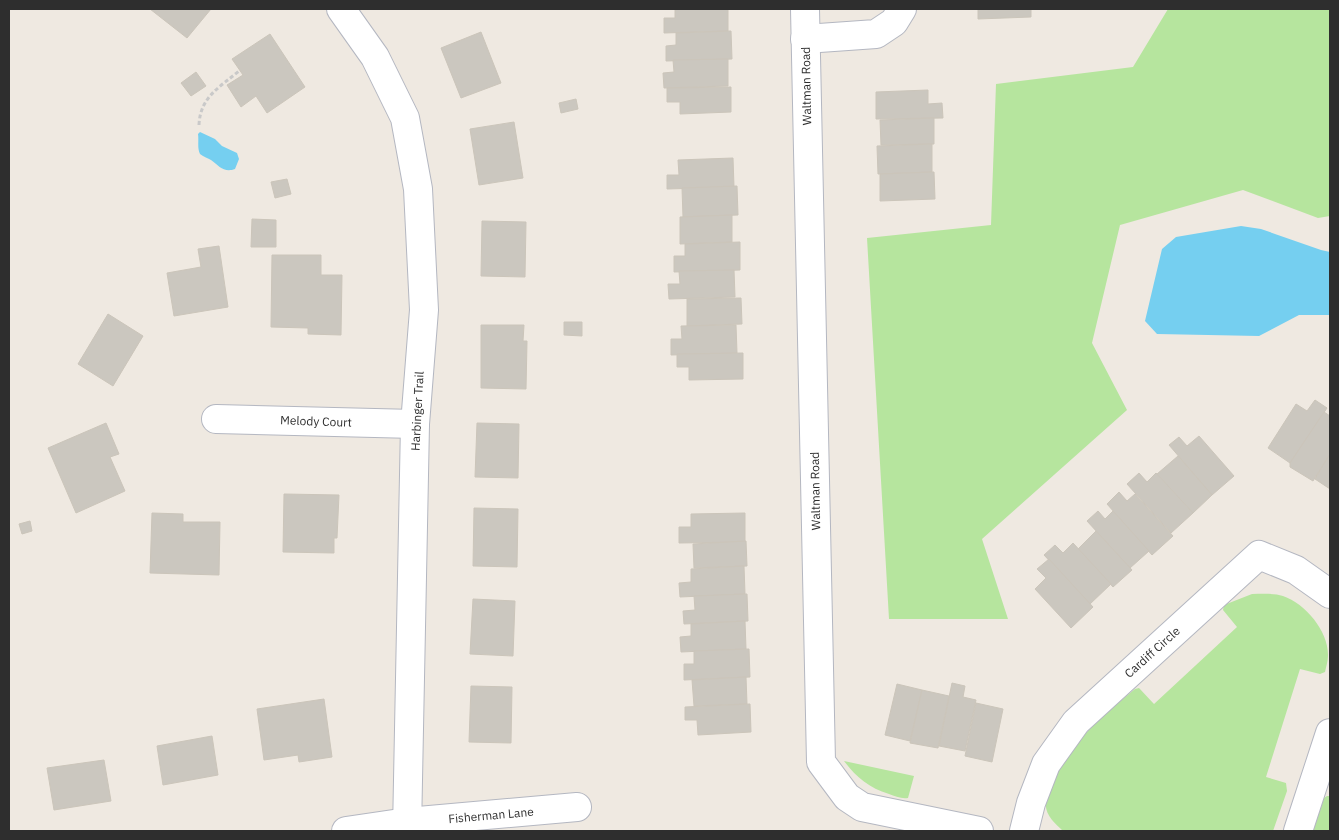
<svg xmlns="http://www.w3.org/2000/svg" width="1339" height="840" viewBox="0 0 1339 840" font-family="'IBM Plex Sans',sans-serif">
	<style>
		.green { fill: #b6e59e }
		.water { fill: #75cff0 }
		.building { fill: #cbc7bf; stroke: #cbc5ba }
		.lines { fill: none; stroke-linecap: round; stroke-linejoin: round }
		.minor-casing { stroke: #b4b7c1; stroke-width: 30 }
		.path { stroke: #c9c9c9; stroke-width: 3; stroke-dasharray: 4 2.5; stroke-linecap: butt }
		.minor { stroke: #fff; stroke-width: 28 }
		.labels { text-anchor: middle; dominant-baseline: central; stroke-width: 4; stroke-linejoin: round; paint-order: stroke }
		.street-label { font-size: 12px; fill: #2e2e2e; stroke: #fff }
	</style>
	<rect width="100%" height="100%" fill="#efe9e1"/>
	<g class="green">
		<polygon points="1168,9 1330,9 1330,216 1318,218 1243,190 1120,225 1092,343 1127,410 982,539 1008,619 889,619 867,238 991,225 996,84 1133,67"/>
		<path d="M1252,594C1262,594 1274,593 1283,596C1306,604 1329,632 1328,656C1328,661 1326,667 1325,672L1320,674L1300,669L1266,777L1286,783L1287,791L1273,831H1063C1055,824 1044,814 1046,802C1046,798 1049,792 1051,788C1066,746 1102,716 1135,689L1139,688L1154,704L1237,627L1223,610L1224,605Z"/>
		<path d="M844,761L914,776L908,798C901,799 895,796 889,794C869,788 856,777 844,761Z"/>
		<polygon points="1327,796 1330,796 1330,831 1313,831 1324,798"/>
	</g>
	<g class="water">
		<path d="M200,132L215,139L222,146L237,153L239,159L235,169C224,173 219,166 211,160C208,158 204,157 200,154C197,148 199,141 198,134Z"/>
		<polygon points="1241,226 1261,229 1321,250 1330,252 1330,315 1299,315 1259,336 1157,334 1145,321 1162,249 1176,237"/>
	</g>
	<g class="building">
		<polygon points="150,9 211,9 187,38"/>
		<polygon points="675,9 728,9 728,31 664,33 664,18 675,18"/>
		<polygon points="978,9 1031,9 1031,17 978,19"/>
		<polygon points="731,31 732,59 666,61 666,46 676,45 676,33"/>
		<polygon points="481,32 501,83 461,98 441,48"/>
		<polygon points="270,34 305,87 267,113 256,96 241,107 227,85 243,75 232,59"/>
		<polygon points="728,59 728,86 664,88 663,73 674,72 673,60"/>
		<polygon points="196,72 206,86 191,96 181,83"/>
		<polygon points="731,87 731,112 680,114 680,102 667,102 667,88"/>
		<polygon points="928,90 928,104 942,103 943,118 876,119 876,92"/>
		<polygon points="576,99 578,109 561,113 559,103"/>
		<polygon points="934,118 934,144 881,145 880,120"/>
		<polygon points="514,122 523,178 479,185 470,129"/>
		<polygon points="932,144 932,172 878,174 877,146"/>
		<polygon points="733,158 734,187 667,189 667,175 679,175 678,160"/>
		<polygon points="934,172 935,199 880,201 880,174"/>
		<polygon points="287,179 291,194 275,198 271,182"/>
		<polygon points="737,186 738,215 683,217 682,188"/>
		<polygon points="732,215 732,242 680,244 680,217"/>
		<polygon points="252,219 276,220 276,247 251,247"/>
		<polygon points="482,221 526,222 525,277 481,276"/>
		<polygon points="740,242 740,270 674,272 674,256 685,256 685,244"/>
		<polygon points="219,246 228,307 174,316 167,273 201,267 198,249"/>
		<polygon points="272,255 321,255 321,275 342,275 341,335 308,334 308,328 271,327"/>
		<polygon points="734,270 735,297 669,299 668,284 680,284 679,271"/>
		<polygon points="741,298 742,324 687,326 687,299"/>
		<polygon points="108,314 143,336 113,386 78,364"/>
		<polygon points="564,322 582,322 582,336 564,335"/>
		<polygon points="481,325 524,325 523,341 527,341 526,389 481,388"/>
		<polygon points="736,325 737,353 671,355 671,339 682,339 681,326"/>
		<polygon points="743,353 743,379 689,380 689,367 677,367 677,354"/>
		<polygon points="1315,400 1327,408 1290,463 1268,448 1296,404 1307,411"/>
		<polygon points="1324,412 1330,416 1330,454 1313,481 1290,467 1290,463"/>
		<polygon points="106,423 119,454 110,457 125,491 76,513 48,448"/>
		<polygon points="477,423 519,424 518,478 475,477"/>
		<polygon points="1199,436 1234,476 1212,495 1169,445 1179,437 1187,446"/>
		<polygon points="1330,454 1330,489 1315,479"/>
		<polygon points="1178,456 1212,495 1193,513 1157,474"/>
		<polygon points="1139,473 1147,482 1156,473 1193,513 1171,533 1127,484"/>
		<polygon points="1119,492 1127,501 1135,494 1173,536 1152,555 1107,504"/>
		<polygon points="284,494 339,495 337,538 334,538 334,553 283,552"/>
		<polygon points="474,508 518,509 517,567 473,566"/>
		<polygon points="1098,511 1105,519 1113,511 1149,551 1130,568 1087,521"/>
		<polygon points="152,513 183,514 183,522 220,522 219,575 150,573"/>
		<polygon points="745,513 745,542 679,543 679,527 691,527 691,514"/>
		<polygon points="30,521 32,531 22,534 19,524"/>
		<polygon points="1096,531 1132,570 1113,587 1078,549"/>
		<polygon points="746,541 747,566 694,568 693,544"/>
		<polygon points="1073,543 1111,584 1090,604 1044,555 1055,545 1063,553"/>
		<polygon points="1049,559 1093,607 1071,628 1035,589 1046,578 1037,569"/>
		<polygon points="744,566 745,594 680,597 679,583 691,582 691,569"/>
		<polygon points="747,594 748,621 684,624 683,611 695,610 694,596"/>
		<polygon points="473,599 515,601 513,656 470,654"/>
		<polygon points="745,621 746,649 681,652 680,637 691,636 691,624"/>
		<polygon points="749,649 750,677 684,680 684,664 694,664 694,651"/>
		<polygon points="746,677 747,704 694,706 692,680"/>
		<polygon points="952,683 965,686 963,697 976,700 965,751 939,746"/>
		<polygon points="897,684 922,690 910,741 885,735"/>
		<polygon points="471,686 512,687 511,743 469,742"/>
		<polygon points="922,690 949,696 938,748 910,743"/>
		<polygon points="324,699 332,757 299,762 298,755 264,760 257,709"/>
		<polygon points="976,703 1003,709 992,762 965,756"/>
		<polygon points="750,704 751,732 698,735 697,720 685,720 685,707"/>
		<polygon points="212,736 218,775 163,785 157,746"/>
		<polygon points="104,760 111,801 54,810 47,768"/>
	</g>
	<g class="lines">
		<g class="minor-casing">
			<g id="minor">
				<polyline points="341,9 375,57 405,118 418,189 424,310 415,424 407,831"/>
				<polyline points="805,9 821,762 847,797 862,807 979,831"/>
				<polyline points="805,39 876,34 894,22 902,9"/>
				<polyline points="216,419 415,424"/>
				<polyline points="346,831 407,822 577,807"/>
				<polyline points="1024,831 1031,803 1046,764 1076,722 1259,555 1296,570 1330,594"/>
				<polyline points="1298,831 1330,733"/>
			</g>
		</g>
		<path class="path" d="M199,125C200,97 220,87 239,71"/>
		<use href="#minor" class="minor"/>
	</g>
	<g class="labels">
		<g class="street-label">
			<text transform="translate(806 86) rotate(-91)">Waltman Road</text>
			<text transform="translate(417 411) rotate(-87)">Harbinger Trail</text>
			<text transform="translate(316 421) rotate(2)">Melody Court</text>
			<text transform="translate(815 491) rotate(-91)">Waltman Road</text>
			<text transform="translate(1152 652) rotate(-42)">Cardiff Circle</text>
			<text transform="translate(491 815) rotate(-5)">Fisherman Lane</text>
		</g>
	</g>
	<rect width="1339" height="840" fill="none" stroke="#2e2e2e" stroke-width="20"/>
</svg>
